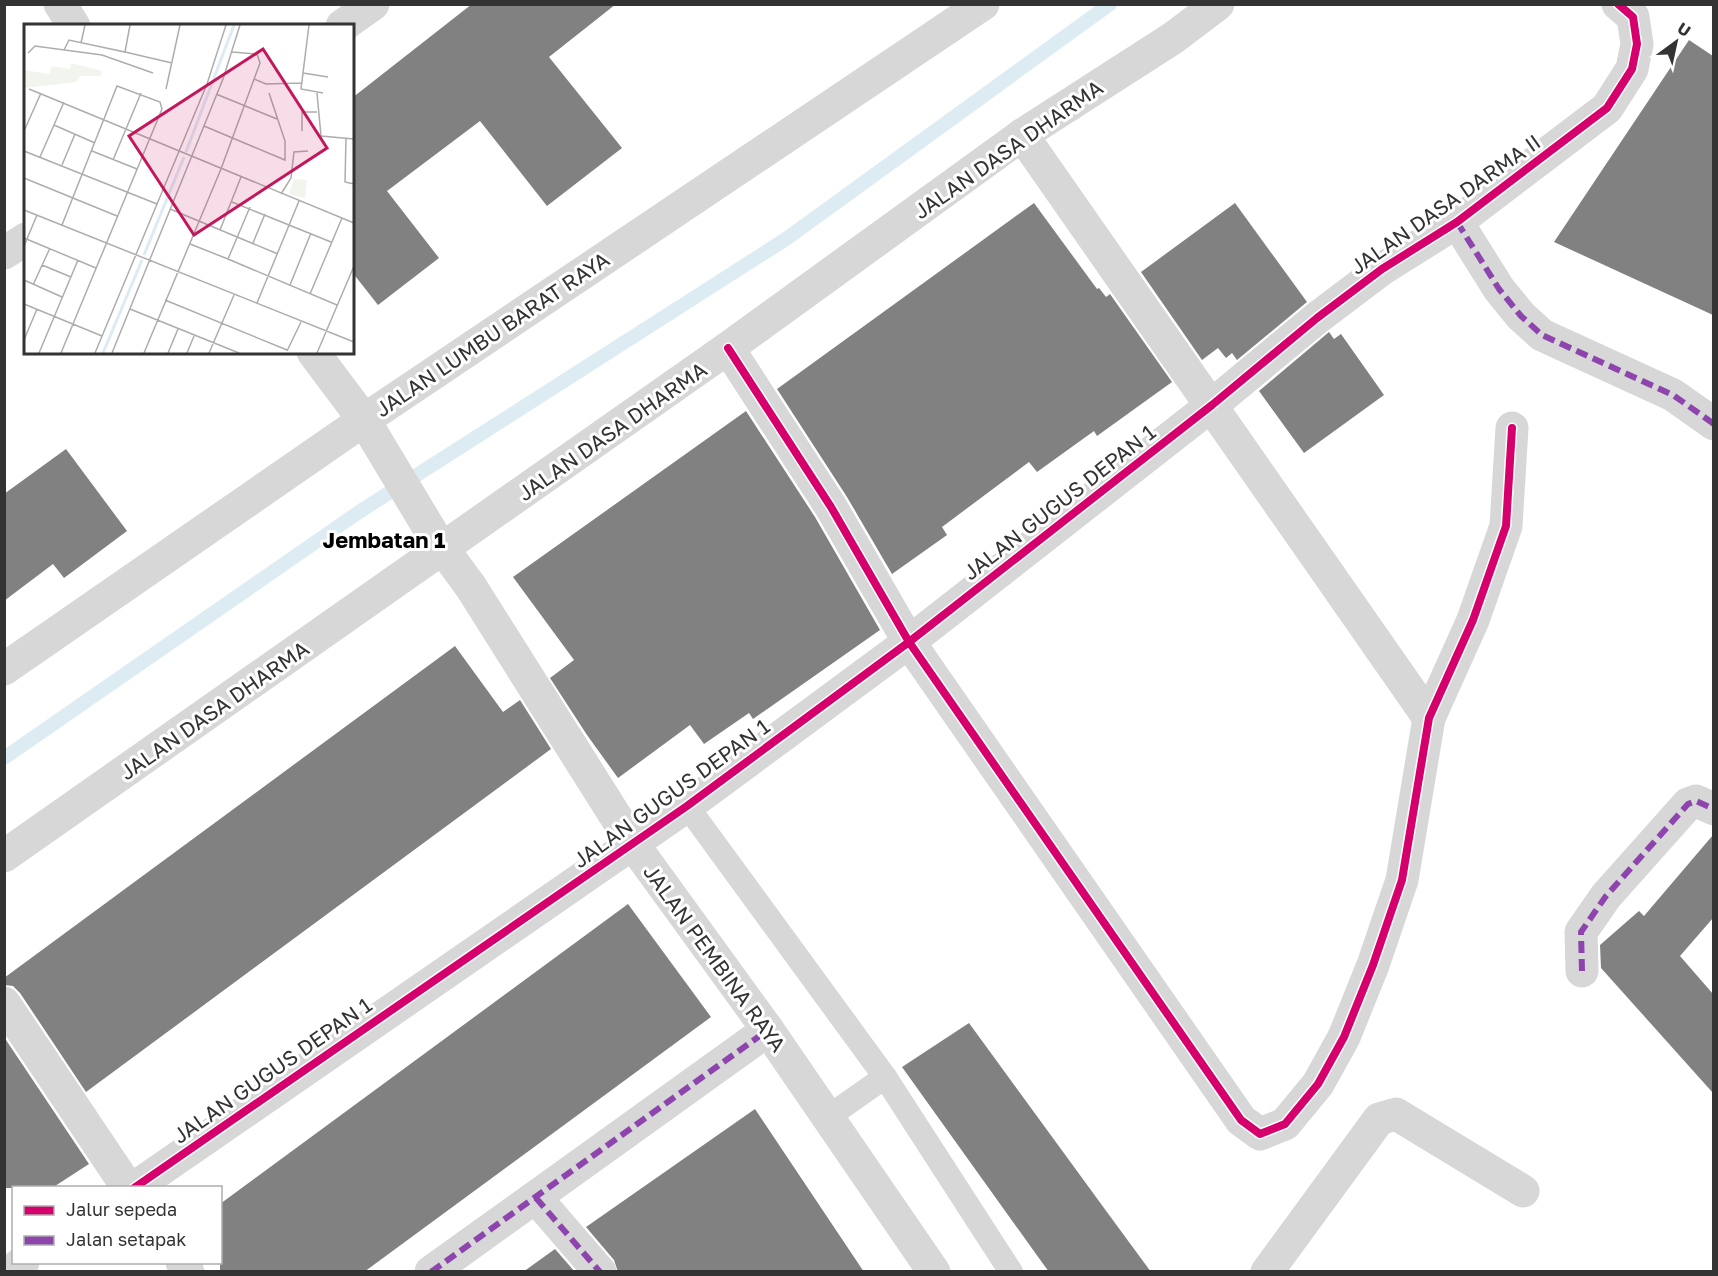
<svg xmlns="http://www.w3.org/2000/svg" width="1718" height="1276" viewBox="0 0 1718 1276" font-family="'Golos Text',sans-serif">
	<style>
		.lines { fill: none; stroke-linecap: round; stroke-linejoin: round }
		.stream { stroke: #ddebf3; stroke-width: 14 }
		.building { fill: #818181 }
		.service { stroke: #d7d7d7; stroke-width: 24 }
		.minor { stroke: #d7d7d7; stroke-width: 33 }
		.tertiary { stroke: #d7d7d7; stroke-width: 33 }
		.quiet { stroke: #8e44ad; stroke-width: 6; stroke-dasharray: 12 6; stroke-linecap: butt }
		.cycleway-casing { stroke: #fff; stroke-width: 11 }
		.cycleway { stroke: #d6006c; stroke-width: 8 }
		.labels { text-anchor: middle; dominant-baseline: central; stroke-width: 6; stroke-linejoin: round; paint-order: stroke }
		.street-label { font-size: 21px; fill: #333; stroke: #fff }
		.neighbourhood-label { font-size: 22px; font-weight: bold; fill: #000; stroke: #fff }
		.inset-river { fill: none; stroke: #ddebf3; stroke-width: 3 }
		.inset-road { fill: none; stroke: #adadad; stroke-width: 1.5 }
		.view { fill: #c2185b; fill-opacity: 0.15; stroke: #c2185b; stroke-width: 3 }
		.inset-edge { fill: none; stroke: #333; stroke-width: 3 }
	</style>
	<rect width="100%" height="100%" fill="#fff"/>
	<g class="lines">
		<polyline class="stream" points="4,758 359,512 786,239 1110,4"/>
	</g>
	<g class="building">
		<polygon points="472,4 616,4 549,57 622,148 547,206 480,121 387,191 439,258 378,305 352,272 352,98"/>
		<polygon points="1689,40 1713,56 1713,315 1554,242"/>
		<polygon points="1034,203 1097,289 1099,288 1106,297 1110,294 1172,382 1097,436 1094,431 1037,472 1029,462 942,527 947,535 892,574 847,497 777,389"/>
		<polygon points="1235,203 1307,302 1237,360 1232,353 1226,358 1218,348 1202,360 1141,272"/>
		<polygon points="1329,332 1334,339 1341,334 1384,395 1304,453 1259,391"/>
		<polygon points="746,411 815,517 880,630 753,719 749,713 704,744 690,725 618,778 587,735 550,678 574,660 513,577"/>
		<polygon points="66,449 127,531 64,578 53,564 4,601 4,494"/>
		<polygon points="455,646 503,712 520,700 551,749 86,1092 20,993 13,986 4,985 4,978"/>
		<polygon points="1713,835 1713,918 1680,956 1713,994 1713,1093 1601,968 1600,945 1639,911 1644,916"/>
		<polygon points="628,904 711,1017 364,1272 220,1272 220,1204"/>
		<polygon points="969,1023 1104,1208 1151,1272 1049,1272 1036,1254 902,1067"/>
		<polygon points="4,1037 89,1164 52,1188 4,1188"/>
		<polygon points="755,1109 864,1272 618,1272 614,1260 586,1227"/>
		<polygon points="555,1249 575,1272 523,1272"/>
	</g>
	<g class="lines">
		<g class="service">
			<polyline points="687,806 885,1077 1011,1272"/>
			<polyline points="828,1117 885,1077"/>
		</g>
		<g class="minor">
			<polyline points="60,4 74,26"/>
			<polyline points="342,26 373,4"/>
			<polyline points="1022,135 1429,718"/>
			<polyline points="1457,222 1499,289 1521,316 1542,335 1673,395 1714,424"/>
			<polyline points="4,253 26,239"/>
			<polyline points="728,348 831,507 909,642 1241,1120 1260,1134 1285,1124 1318,1084 1344,1037 1373,965 1402,880 1429,718 1473,620 1506,526 1512,428"/>
			<polyline points="313,352 364,420 435,538 471,587 633,844 768,1030 934,1272"/>
			<polyline points="1582,971 1581,932 1606,896 1688,804 1696,801 1714,809"/>
			<polyline points="4,1003 128,1188"/>
			<polyline points="134,1188 687,806 909,642 1212,405 1317,318 1382,269 1457,222 1607,108 1632,69 1637,44 1633,17 1618,4"/>
			<polyline points="536,1198 600,1272"/>
			<polyline points="182,1262 188,1272"/>
			<polyline points="10,1272 23,1262"/>
			<polyline points="431,1272 768,1030"/>
			<polyline points="1267,1272 1379,1119 1396,1114 1523,1191"/>
		</g>
		<g class="tertiary">
			<polyline points="4,669 364,420 983,4"/>
			<polyline points="4,856 728,348 1022,135 1173,38 1218,4"/>
		</g>
		<g class="quiet">
			<polyline points="1457,222 1499,289 1521,316 1542,335 1673,395 1714,424"/>
			<polyline points="1582,971 1581,932 1606,896 1688,804 1696,801 1714,809"/>
			<polyline points="536,1198 600,1272"/>
			<polyline points="431,1272 768,1030"/>
		</g>
		<g class="cycleway-casing">
			<g id="cycleway">
				<polyline points="728,348 831,507 909,642 1241,1120 1260,1134 1285,1124 1318,1084 1344,1037 1373,965 1402,880 1429,718 1473,620 1506,526 1512,428"/>
				<polyline points="134,1188 687,806 909,642 1212,405 1317,318 1382,269 1457,222 1607,108 1632,69 1637,44 1633,17 1618,4"/>
			</g>
		</g>
		<use href="#cycleway" class="cycleway"/>
	</g>
	<g class="labels">
		<g class="street-label">
			<text transform="translate(1008 149) rotate(-35)">JALAN DASA DHARMA</text>
			<text transform="translate(1445 204) rotate(-35)">JALAN DASA DARMA II</text>
			<text transform="translate(492 334) rotate(-34)">JALAN LUMBU BARAT RAYA</text>
			<text transform="translate(612 431) rotate(-35)">JALAN DASA DHARMA</text>
			<text transform="translate(1059 502) rotate(-38)">JALAN GUGUS DEPAN 1</text>
			<text transform="translate(214 710) rotate(-35)">JALAN DASA DHARMA</text>
			<text transform="translate(671 793) rotate(-36)">JALAN GUGUS DEPAN 1</text>
			<text transform="translate(715 958) rotate(54)">JALAN PEMBINA RAYA</text>
			<text transform="translate(272 1070) rotate(-35)">JALAN GUGUS DEPAN 1</text>
		</g>
		<g class="neighbourhood-label">
			<text x="384" y="539">Jembatan 1</text>
		</g>
	</g>
	<g transform="translate(24 24)">
		<rect width="330" height="330" fill="#fff"/>
		<path d="M47,39L78,47L77,52H56L52,58L0,64V46L25,50L28,42L46,45Z" fill="#f1f5ed"/>
		<path d="M270,155L283,156L281,174L265,170Z" fill="#f1f5ed"/>
		<path class="inset-river" d="M162,128L210,1M120,231L160,133M79,329L118,236"/>
		<path class="inset-road" d="M285,1L277,65L299,69M57,19L61,1M40,26L45,16L101,28L106,1M101,28L148,39M4,29L11,22L78,31L129,49M279,49L304,53M230,55L242,60L278,59M5,65L330,199M142,65L156,1M293,69L297,112L330,115M192,70L253,95M30,101L71,119M180,102L261,136V117L245,69M0,107L17,69M278,107V88H293M322,114L321,158L330,160M0,127L133,180M68,127L113,145M16,133L40,78M89,136L117,69M38,141L51,110M0,154L93,192M257,170L267,154L270,128L284,127M208,178L307,218M226,183L204,235L313,281M146,185L254,230M0,186L330,318M196,206L217,153M0,214L72,244M229,219L241,190M166,220L204,235M0,222L13,191M18,241L47,253M0,256L38,273M9,261L26,224M266,261L287,209M286,270L318,194M141,276L263,326M233,279L275,177M0,280L78,312M106,285L215,329M0,316L13,285M263,327L277,298M15,329L54,236M37,329L138,85L136,78L93,62L38,201M71,329L183,60L202,1M88,329L199,55L216,1M120,329L197,145L236,39L233,30L208,28M144,329L154,305M163,329L170,312M185,329L210,271M293,329L330,242"/>
		<path class="view" d="M239,25L303,124L170,211L105,112Z"/>
		<rect width="330" height="330" class="inset-edge"/>
	</g>
	<rect width="1718" height="1276" fill="none" stroke="#333333" stroke-width="12"/>
	<rect x="12" y="1186" width="210" height="78" fill="#ffffff" stroke="#adadad" stroke-width="1.5"/>
	<rect x="24" y="1206" width="30" height="9" fill="#d6006c" stroke="#adadad" stroke-width="1.5"/>
	<text x="66" y="1216" font-size="18" fill="#333333">Jalur sepeda</text>
	<rect x="24" y="1236" width="30" height="9" fill="#8e44ad" stroke="#adadad" stroke-width="1.5"/>
	<text x="66" y="1246" font-size="18" fill="#333333">Jalan setapak</text>
	<g transform="translate(1676 42) rotate(33)" stroke="#ffffff" stroke-width="4.5" paint-order="stroke">
	<path d="M0-4.5L10 22L0 15L-10 22Z" fill="#333333"/>
	<text y="-9" font-size="16" font-weight="bold" text-anchor="middle" fill="#333333">U</text>
	</g>
</svg>
